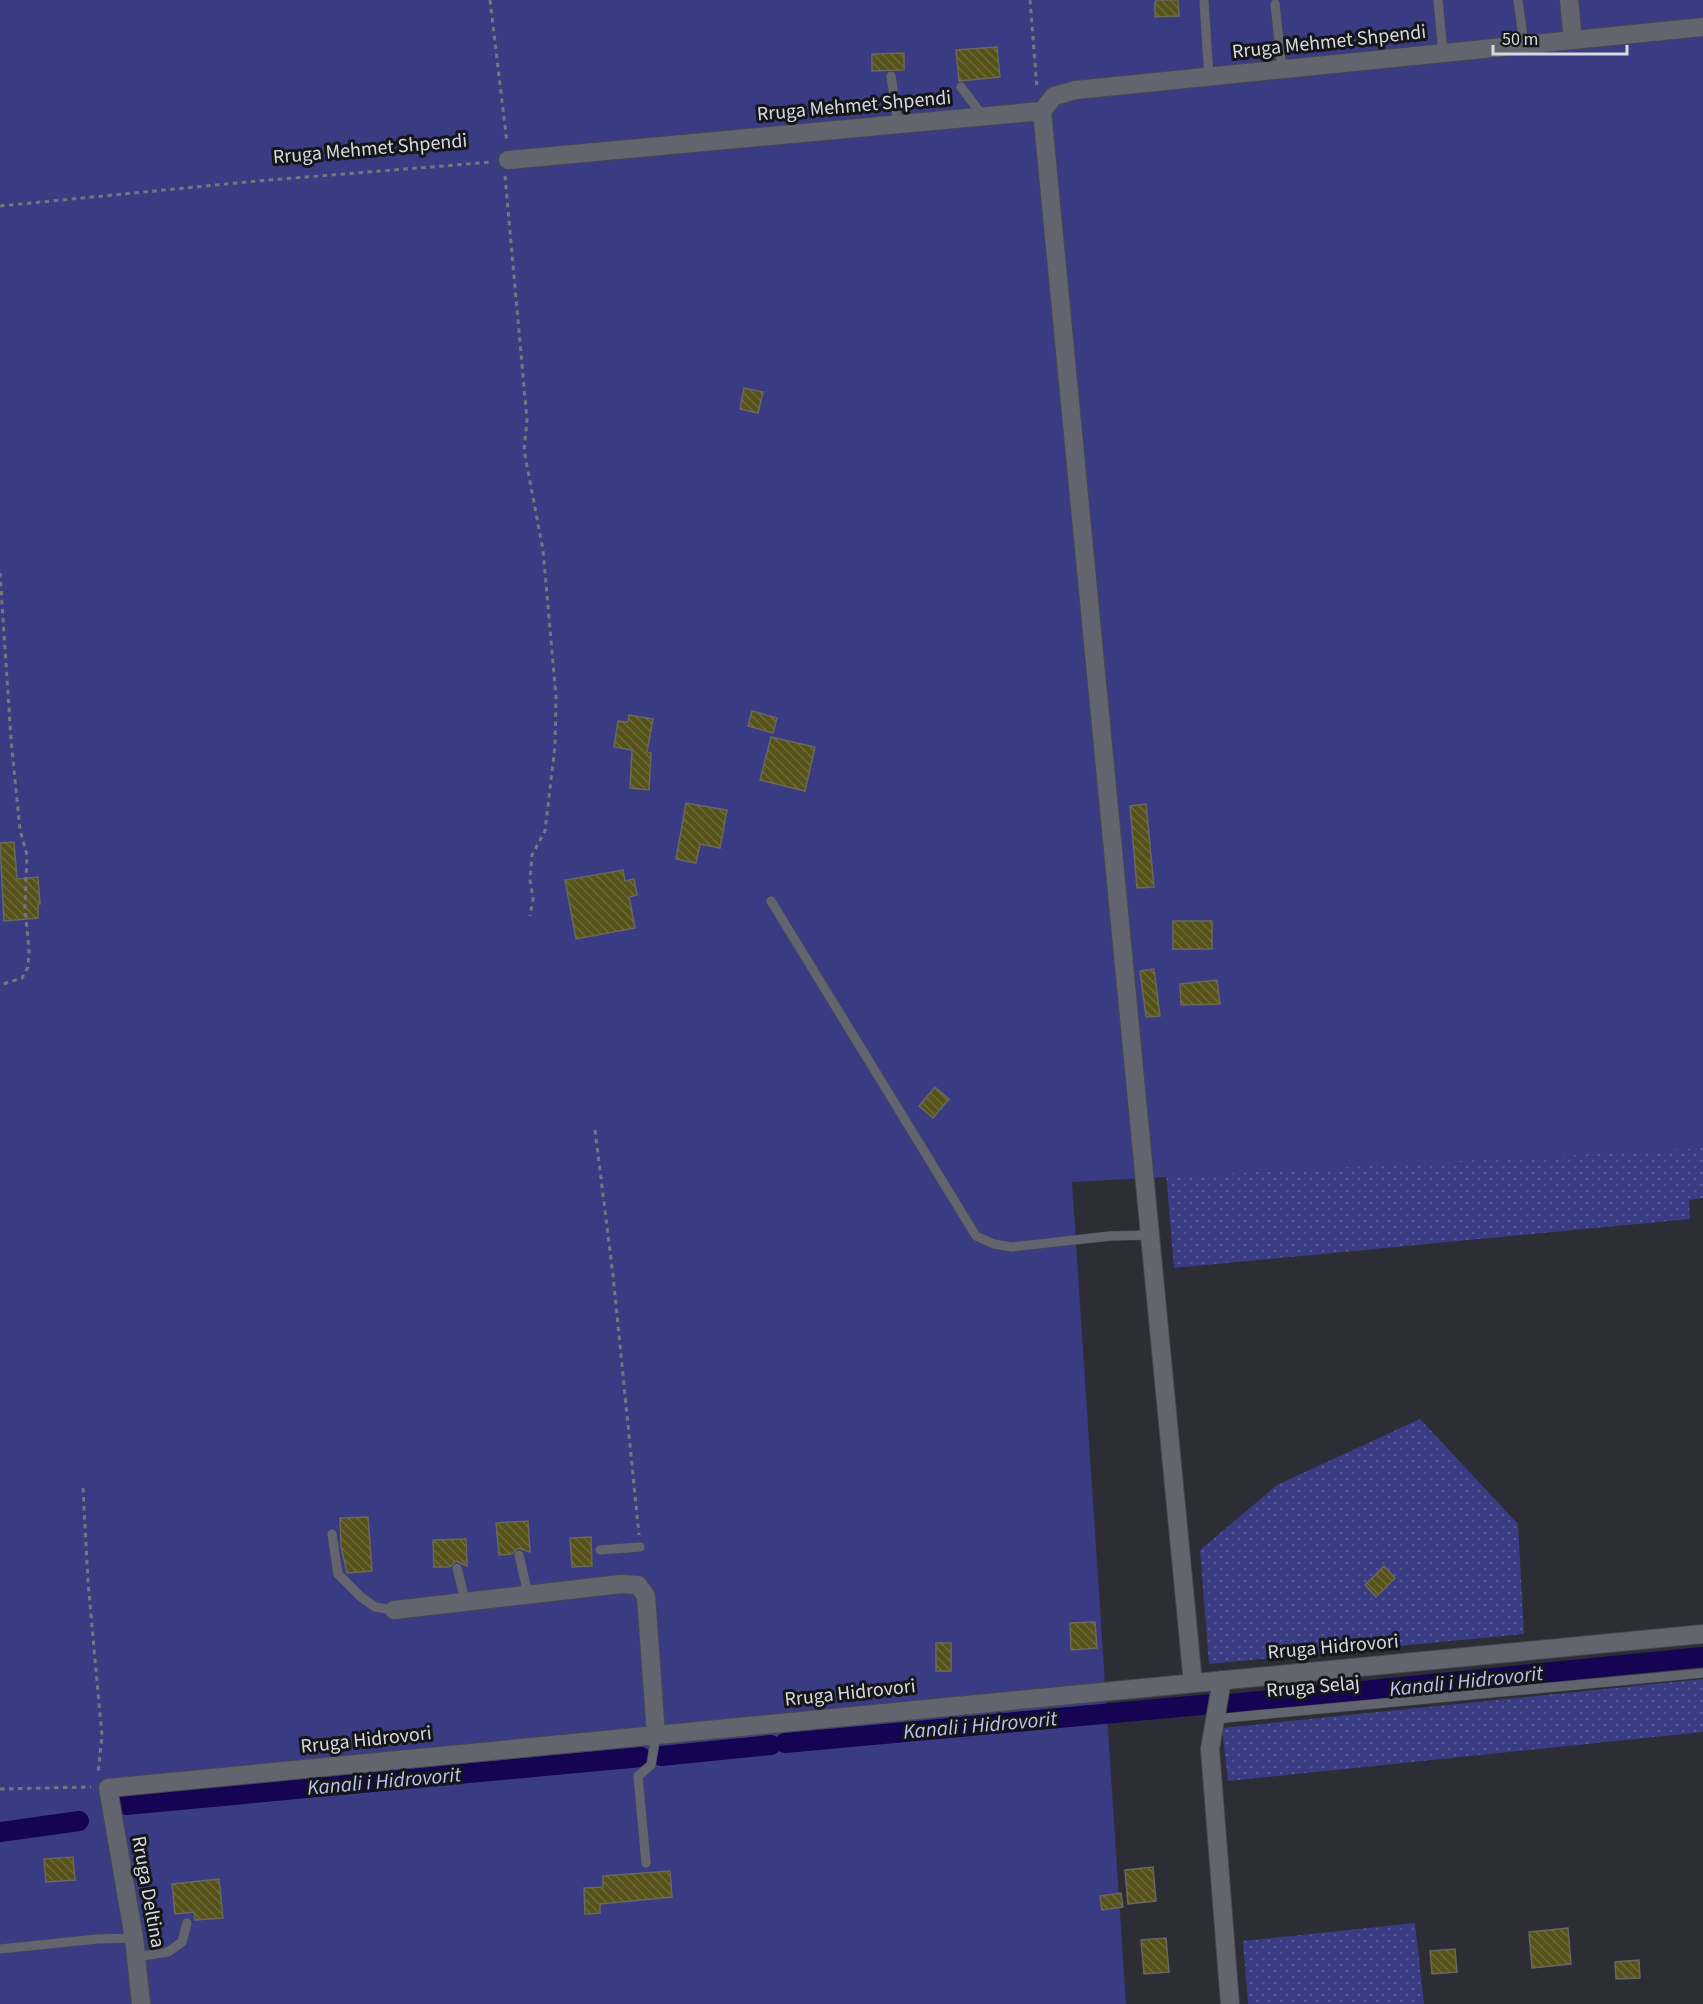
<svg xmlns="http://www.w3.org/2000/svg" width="1703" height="2004" viewBox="0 0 1703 2004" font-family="'Source Sans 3',sans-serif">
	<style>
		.grass { fill: url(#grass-dots) }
		.park { fill: #393c82 }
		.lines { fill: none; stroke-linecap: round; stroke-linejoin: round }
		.canal { stroke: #150354; stroke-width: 20 }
		.building { fill: url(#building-back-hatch); stroke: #68685e; stroke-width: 1.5 }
		.service-casing { stroke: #47484f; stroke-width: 10 }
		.minor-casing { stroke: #47484f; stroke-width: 20 }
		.path { stroke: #75767d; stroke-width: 3; stroke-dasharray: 4.5 4.5; stroke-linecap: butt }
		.service { stroke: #63656e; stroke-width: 9 }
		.minor { stroke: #63656e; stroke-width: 18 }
		.labels { text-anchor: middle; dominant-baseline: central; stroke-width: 6; stroke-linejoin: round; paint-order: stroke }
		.street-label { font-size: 20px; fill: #d8d9de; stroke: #151619 }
		.water-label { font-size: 21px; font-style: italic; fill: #bcc3f0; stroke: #151619 }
	</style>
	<defs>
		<pattern id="grass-dots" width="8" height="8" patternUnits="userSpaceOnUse" patternTransform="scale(1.5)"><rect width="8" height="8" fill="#393c82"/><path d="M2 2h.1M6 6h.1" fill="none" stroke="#555893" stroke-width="1.8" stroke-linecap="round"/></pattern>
		<pattern id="building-back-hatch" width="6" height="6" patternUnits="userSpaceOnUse" patternTransform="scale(1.5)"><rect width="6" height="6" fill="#575219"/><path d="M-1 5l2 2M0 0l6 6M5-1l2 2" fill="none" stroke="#6e6a3a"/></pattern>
	</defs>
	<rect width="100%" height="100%" fill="#2c2d35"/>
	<g class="grass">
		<polygon points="1703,939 1703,1198 1689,1200 1690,1219 1174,1268 1163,1137"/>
		<polygon points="1420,1419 1518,1524 1524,1634 1209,1664 1200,1550 1277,1485"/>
		<polygon points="1703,1679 1703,1732 1228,1781 1222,1728"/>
		<polygon points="1415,1923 1424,2004 1248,2004 1243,1941"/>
	</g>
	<polygon class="park" points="0,0 1703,0 1703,1148 1072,1182 1126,2004 0,2004"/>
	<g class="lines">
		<g class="canal">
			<polyline points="1230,1704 1703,1657"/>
			<polyline points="785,1743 1212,1704"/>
			<polyline points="661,1756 771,1745"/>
			<polyline points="126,1805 641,1757"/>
			<polyline points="0,1832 79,1821"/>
		</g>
	</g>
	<g class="building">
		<polygon points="1158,0 1178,0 1179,16 1155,17 1155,2"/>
		<polygon points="997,47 1000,77 959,81 956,50"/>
		<polygon points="904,53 904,70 872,71 872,54"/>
		<polygon points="744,388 763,392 758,413 740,409"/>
		<polygon points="752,711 777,718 773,733 748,726"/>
		<polygon points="629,715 653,719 647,752 651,753 649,790 630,788 632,750 614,747 618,721 628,722"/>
		<polygon points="771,737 815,747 805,791 760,780"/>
		<polygon points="686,803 727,810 720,848 700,844 696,863 676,859"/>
		<polygon points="1146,804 1154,887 1137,888 1130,806"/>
		<polygon points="14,842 17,879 38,877 40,904 38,904 38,918 4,921 0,843"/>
		<polygon points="623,870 625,881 634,879 637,895 629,897 635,928 576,939 565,880"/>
		<rect x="1173" y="921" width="39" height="28"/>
		<polygon points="1154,969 1160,1016 1146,1017 1140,971"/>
		<polygon points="1217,980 1220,1004 1181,1005 1180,984"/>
		<polygon points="935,1087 949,1099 933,1118 919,1106"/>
		<polygon points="368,1517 372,1571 347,1573 341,1546 340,1518"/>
		<polygon points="528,1521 530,1552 518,1548 512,1554 499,1555 496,1523"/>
		<polygon points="591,1537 592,1566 572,1567 570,1538"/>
		<polygon points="466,1539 467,1566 456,1561 450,1567 434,1567 433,1540"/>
		<polygon points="1384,1566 1395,1578 1376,1597 1365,1585"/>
		<polygon points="1095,1622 1097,1648 1071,1650 1070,1623"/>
		<rect x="936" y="1643" width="15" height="28"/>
		<polygon points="73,1857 75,1880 46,1882 44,1859"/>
		<polygon points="1153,1867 1156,1901 1128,1904 1125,1870"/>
		<polygon points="670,1871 672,1897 600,1904 600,1913 585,1914 584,1888 603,1887 603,1876"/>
		<polygon points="219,1879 223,1918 195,1920 194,1912 175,1914 172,1884"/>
		<polygon points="1121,1893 1123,1907 1102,1910 1100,1896"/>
		<polygon points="1568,1928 1571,1964 1532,1968 1529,1932"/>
		<polygon points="1166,1938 1169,1972 1144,1974 1141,1940"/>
		<polygon points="1455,1949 1457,1972 1432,1974 1430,1951"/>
		<polygon points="1639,1960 1640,1978 1616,1979 1615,1962"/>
	</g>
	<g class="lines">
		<g class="service-casing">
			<g id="service">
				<polyline points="1438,0 1443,53"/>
				<polyline points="1518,0 1524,45"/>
				<polyline points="1204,2 1209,77"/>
				<polyline points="1275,4 1282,69"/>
				<polyline points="891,76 898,124"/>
				<polyline points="961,87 979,111 979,117"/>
				<polyline points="771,901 976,1236 994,1244 1012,1247 1110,1236 1150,1235"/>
				<polyline points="332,1534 338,1574 361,1597 375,1607 394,1610"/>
				<polyline points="600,1550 640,1547"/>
				<polyline points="519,1555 528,1594"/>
				<polyline points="457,1568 465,1600"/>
				<polyline points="1215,1719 1703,1673"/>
				<polyline points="646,1863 638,1776 651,1765 656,1735"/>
				<polyline points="0,1949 97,1939 134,1938"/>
				<polyline points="136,1957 168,1952 182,1942 187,1923"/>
			</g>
		</g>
		<g class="minor-casing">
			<g id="minor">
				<polyline points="1569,0 1573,40"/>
				<polyline points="1042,111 1193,1683"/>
				<polyline points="508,160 1042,111 1054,96 1076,90 1703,27"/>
				<polyline points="394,1610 621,1584 638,1585 646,1596 656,1735"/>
				<polyline points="1222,1680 1210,1749 1230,2004"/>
				<polyline points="141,2004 134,1938 108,1788 1703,1634"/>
			</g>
		</g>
		<g class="path">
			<polyline points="490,0 507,143"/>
			<polyline points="1030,0 1037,88"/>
			<polyline points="505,176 527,420 524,450 543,550 556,697 555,746 545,831 532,855 530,880 533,899 530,916"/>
			<polyline points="0,206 257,181 492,162"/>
			<polyline points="0,573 11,739 20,830 27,855 25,907 29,951 28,967 22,978 0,985"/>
			<polyline points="595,1130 613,1275 639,1535"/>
			<polyline points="83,1488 88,1582 102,1736 98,1773"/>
			<polyline points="0,1789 91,1787"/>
		</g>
		<use href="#service" class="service"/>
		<use href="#minor" class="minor"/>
	</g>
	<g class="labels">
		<g class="street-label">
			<text transform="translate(1329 42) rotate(-6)">Rruga Mehmet Shpendi</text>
			<text transform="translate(854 106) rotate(-5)">Rruga Mehmet Shpendi</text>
			<text transform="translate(370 149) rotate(-5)">Rruga Mehmet Shpendi</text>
			<text transform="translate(1333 1647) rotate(-5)">Rruga Hidrovori</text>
			<text transform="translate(1313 1687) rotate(-5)">Rruga Selaj</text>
			<text transform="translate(850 1693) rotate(-6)">Rruga Hidrovori</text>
			<text transform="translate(366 1740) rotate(-6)">Rruga Hidrovori</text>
			<text transform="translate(148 1892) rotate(80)">Rruga Deltina</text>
		</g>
		<g class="water-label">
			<text transform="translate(1466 1681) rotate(-6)">Kanali i Hidrovorit</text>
			<text transform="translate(980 1725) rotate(-5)">Kanali i Hidrovorit</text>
			<text transform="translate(384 1781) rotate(-5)">Kanali i Hidrovorit</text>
		</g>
	</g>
	<path d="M1493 45v9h134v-9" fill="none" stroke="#d8d9de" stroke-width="3"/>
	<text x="1502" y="45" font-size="18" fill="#d8d9de" stroke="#151619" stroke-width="4.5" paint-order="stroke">50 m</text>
</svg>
